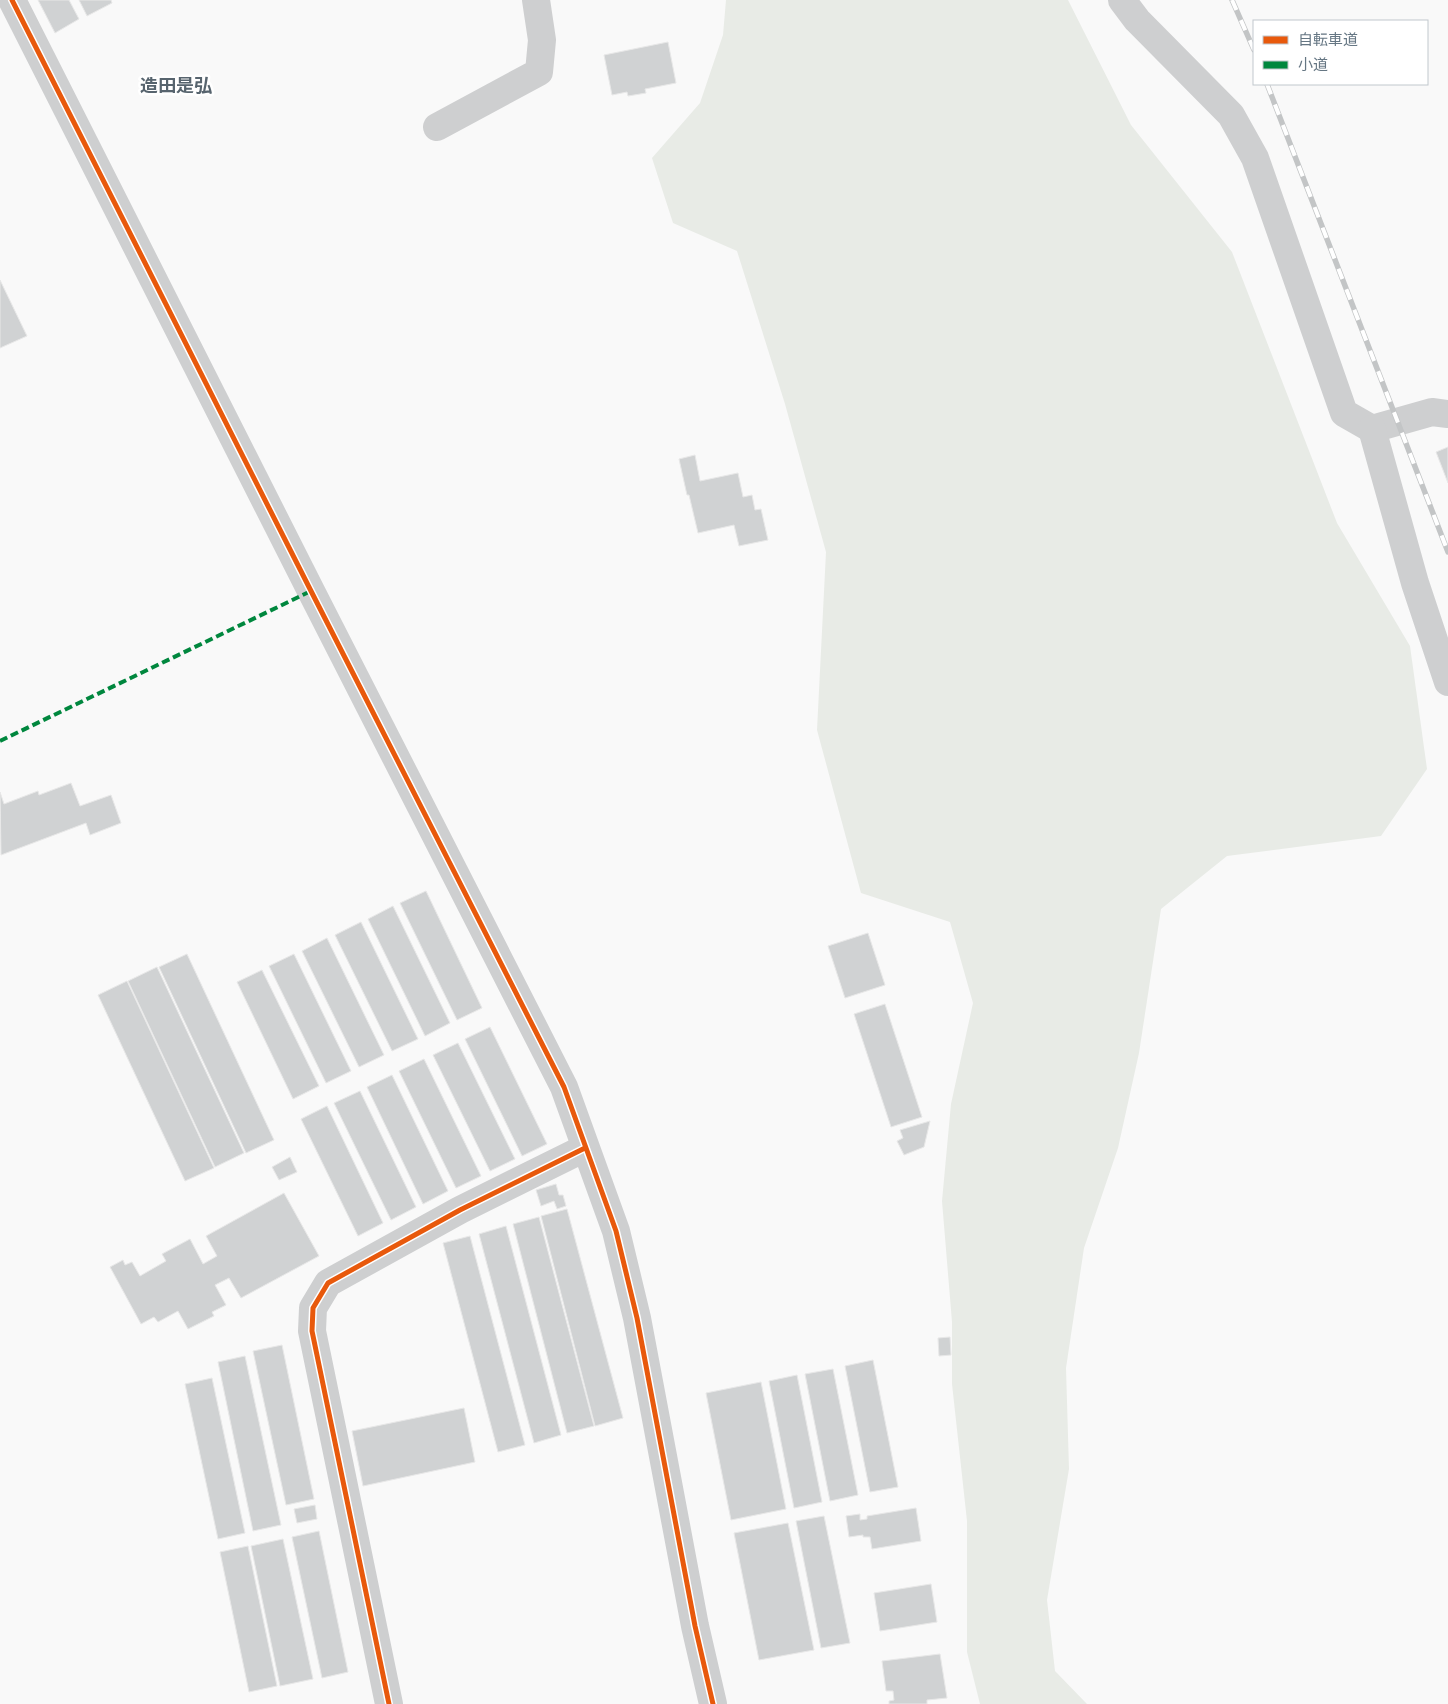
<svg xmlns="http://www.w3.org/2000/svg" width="1448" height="1704" viewBox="0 0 1448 1704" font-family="Montserrat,'Noto Sans JP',sans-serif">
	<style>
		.green { fill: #e8ebe6 }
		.building { fill: #d0d2d3; stroke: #e8e8e8 }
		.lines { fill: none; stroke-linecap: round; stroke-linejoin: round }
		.minor { stroke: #cecfd0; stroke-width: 28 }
		.rail-casing { stroke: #c3c5c6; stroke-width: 5.5 }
		.rail { stroke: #fff; stroke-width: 4; stroke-dasharray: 11; stroke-linecap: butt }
		.quiet { stroke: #00873e; stroke-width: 4; stroke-dasharray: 8 4; stroke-linecap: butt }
		.cycleway-casing { stroke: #fff; stroke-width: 8 }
		.cycleway { stroke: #e8590c; stroke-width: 5 }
		.labels { text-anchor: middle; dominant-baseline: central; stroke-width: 5; stroke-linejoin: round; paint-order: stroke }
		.quarter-label { font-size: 18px; font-weight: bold; fill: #57646e; stroke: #fff }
	</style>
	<rect width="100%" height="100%" fill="#f9f9f9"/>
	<polygon class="green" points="726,0 1068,0 1131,125 1232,252 1337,523 1410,646 1427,769 1381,836 1227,856 1161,909 1139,1053 1118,1148 1084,1248 1066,1368 1069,1469 1047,1600 1055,1671 1087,1704 980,1704 967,1652 967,1521 952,1384 952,1322 942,1201 951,1104 973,1003 950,922 861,893 817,730 826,552 785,404 737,251 673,223 652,158 700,103 723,35"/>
	<g class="building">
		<polygon points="38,0 69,0 79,19 55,33"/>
		<polygon points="79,0 111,0 112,3 87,16"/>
		<polygon points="668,42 676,83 645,89 646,93 628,96 627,92 612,95 604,55"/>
		<polygon points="0,280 27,336 0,348"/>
		<polygon points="1448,447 1448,483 1436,452"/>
		<polygon points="695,455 700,481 738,473 743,497 752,495 755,510 761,509 768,540 739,546 734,525 698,533 689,495 687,495 679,459"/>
		<polygon points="71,783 80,806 111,795 121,823 90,835 86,823 1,855 0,792 4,804 38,791 39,795"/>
		<polygon points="426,891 482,1008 457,1020 400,903"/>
		<polygon points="393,906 450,1023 425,1036 368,919"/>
		<polygon points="361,922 418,1039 392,1051 335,935"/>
		<polygon points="868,933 885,985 845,998 828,946"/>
		<polygon points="327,938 384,1055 359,1067 302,951"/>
		<polygon points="187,954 274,1140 246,1153 159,967"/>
		<polygon points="294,954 351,1071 326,1083 269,966"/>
		<polygon points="157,967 244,1153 215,1167 128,981"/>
		<polygon points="262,970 319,1086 293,1099 237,982"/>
		<polygon points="127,981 214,1168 185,1181 98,995"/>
		<polygon points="885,1004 922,1117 891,1127 854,1014"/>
		<polygon points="490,1027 547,1144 522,1156 465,1039"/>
		<polygon points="458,1043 515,1159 490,1171 433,1055"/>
		<polygon points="424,1059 481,1176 456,1188 399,1071"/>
		<polygon points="392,1075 448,1191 423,1204 367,1087"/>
		<polygon points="360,1091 416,1207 391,1220 334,1103"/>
		<polygon points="327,1106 383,1223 358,1236 301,1119"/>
		<polygon points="930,1121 924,1147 904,1155 897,1141 903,1138 900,1130"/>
		<polygon points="290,1157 297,1172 279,1180 272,1167"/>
		<polygon points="556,1184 559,1195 563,1195 566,1206 557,1209 554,1201 541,1206 536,1190"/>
		<polygon points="284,1193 319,1256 241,1298 229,1278 215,1285 226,1305 212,1312 214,1316 188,1329 178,1311 158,1322 154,1317 141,1324 110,1267 123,1260 125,1265 132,1262 140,1276 166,1261 162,1254 190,1239 203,1264 217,1256 206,1236"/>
		<polygon points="567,1209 623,1418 595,1426 541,1216"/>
		<polygon points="539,1217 594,1426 567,1433 513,1224"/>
		<polygon points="506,1226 561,1435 534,1443 479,1234"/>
		<polygon points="470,1236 525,1445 498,1452 443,1243"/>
		<polygon points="950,1337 951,1355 939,1356 938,1338"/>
		<polygon points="282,1345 314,1499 286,1505 253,1351"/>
		<polygon points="245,1356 281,1525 253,1531 218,1362"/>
		<polygon points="873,1360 898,1487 870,1492 845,1366"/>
		<polygon points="833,1369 858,1495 830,1501 805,1374"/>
		<polygon points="797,1375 822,1502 794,1508 769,1381"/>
		<polygon points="212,1378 245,1533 218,1539 185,1384"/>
		<polygon points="761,1382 786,1509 731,1520 706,1393"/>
		<polygon points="464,1408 475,1462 363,1486 352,1431"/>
		<polygon points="315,1505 317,1519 297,1523 294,1509"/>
		<polygon points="916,1508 921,1541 872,1549 870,1537 863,1537 863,1535 849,1537 846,1516 860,1514 860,1520 867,1519 867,1516"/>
		<polygon points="824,1516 850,1643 821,1648 796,1521"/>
		<polygon points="788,1523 814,1650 759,1660 734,1533"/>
		<polygon points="319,1531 348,1672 322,1678 292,1537"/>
		<polygon points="283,1539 313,1679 280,1686 251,1546"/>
		<polygon points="248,1546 277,1686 249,1692 220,1552"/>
		<polygon points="931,1584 937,1622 880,1631 874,1593"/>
		<polygon points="940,1654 947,1698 927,1700 927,1704 889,1704 889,1701 894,1700 893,1691 886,1691 882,1661"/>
	</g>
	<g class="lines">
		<g class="minor">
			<polyline points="12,0 311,591 564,1087 616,1231 637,1318 695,1626 713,1704"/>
			<polyline points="1122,0 1137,20 1231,115 1255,158 1344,413 1372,429 1432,412 1448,414"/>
			<polyline points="437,127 539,72 542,40 536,0"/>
			<polyline points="1372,429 1415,583 1448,682"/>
			<polyline points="389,1704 312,1331 313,1308 328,1283 460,1210 585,1148"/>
		</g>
		<g class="rail-casing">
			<g id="rail">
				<polyline points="1232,0 1254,50"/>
				<polyline points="1267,84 1448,552"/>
			</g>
		</g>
		<use href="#rail" class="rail"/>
		<polyline class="quiet" points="0,741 311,591"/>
		<g class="cycleway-casing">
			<g id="cycleway">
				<polyline points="12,0 311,591 564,1087 616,1231 637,1318 695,1626 713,1704"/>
				<polyline points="389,1704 312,1331 313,1308 328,1283 460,1210 585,1148"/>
			</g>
		</g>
		<use href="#cycleway" class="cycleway"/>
	</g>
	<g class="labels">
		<g class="quarter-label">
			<text x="176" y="86">造田是弘</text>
		</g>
	</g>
	<rect x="1253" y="20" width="175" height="65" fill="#ffffff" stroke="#c1c8cd"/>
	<rect x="1263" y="36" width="25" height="8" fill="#e8590c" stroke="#c1c8cd"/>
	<text x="1298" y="45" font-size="15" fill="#657683">自転車道</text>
	<rect x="1263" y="61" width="25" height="8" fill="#00873e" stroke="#c1c8cd"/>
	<text x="1298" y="70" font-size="15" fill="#657683">小道</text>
</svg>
